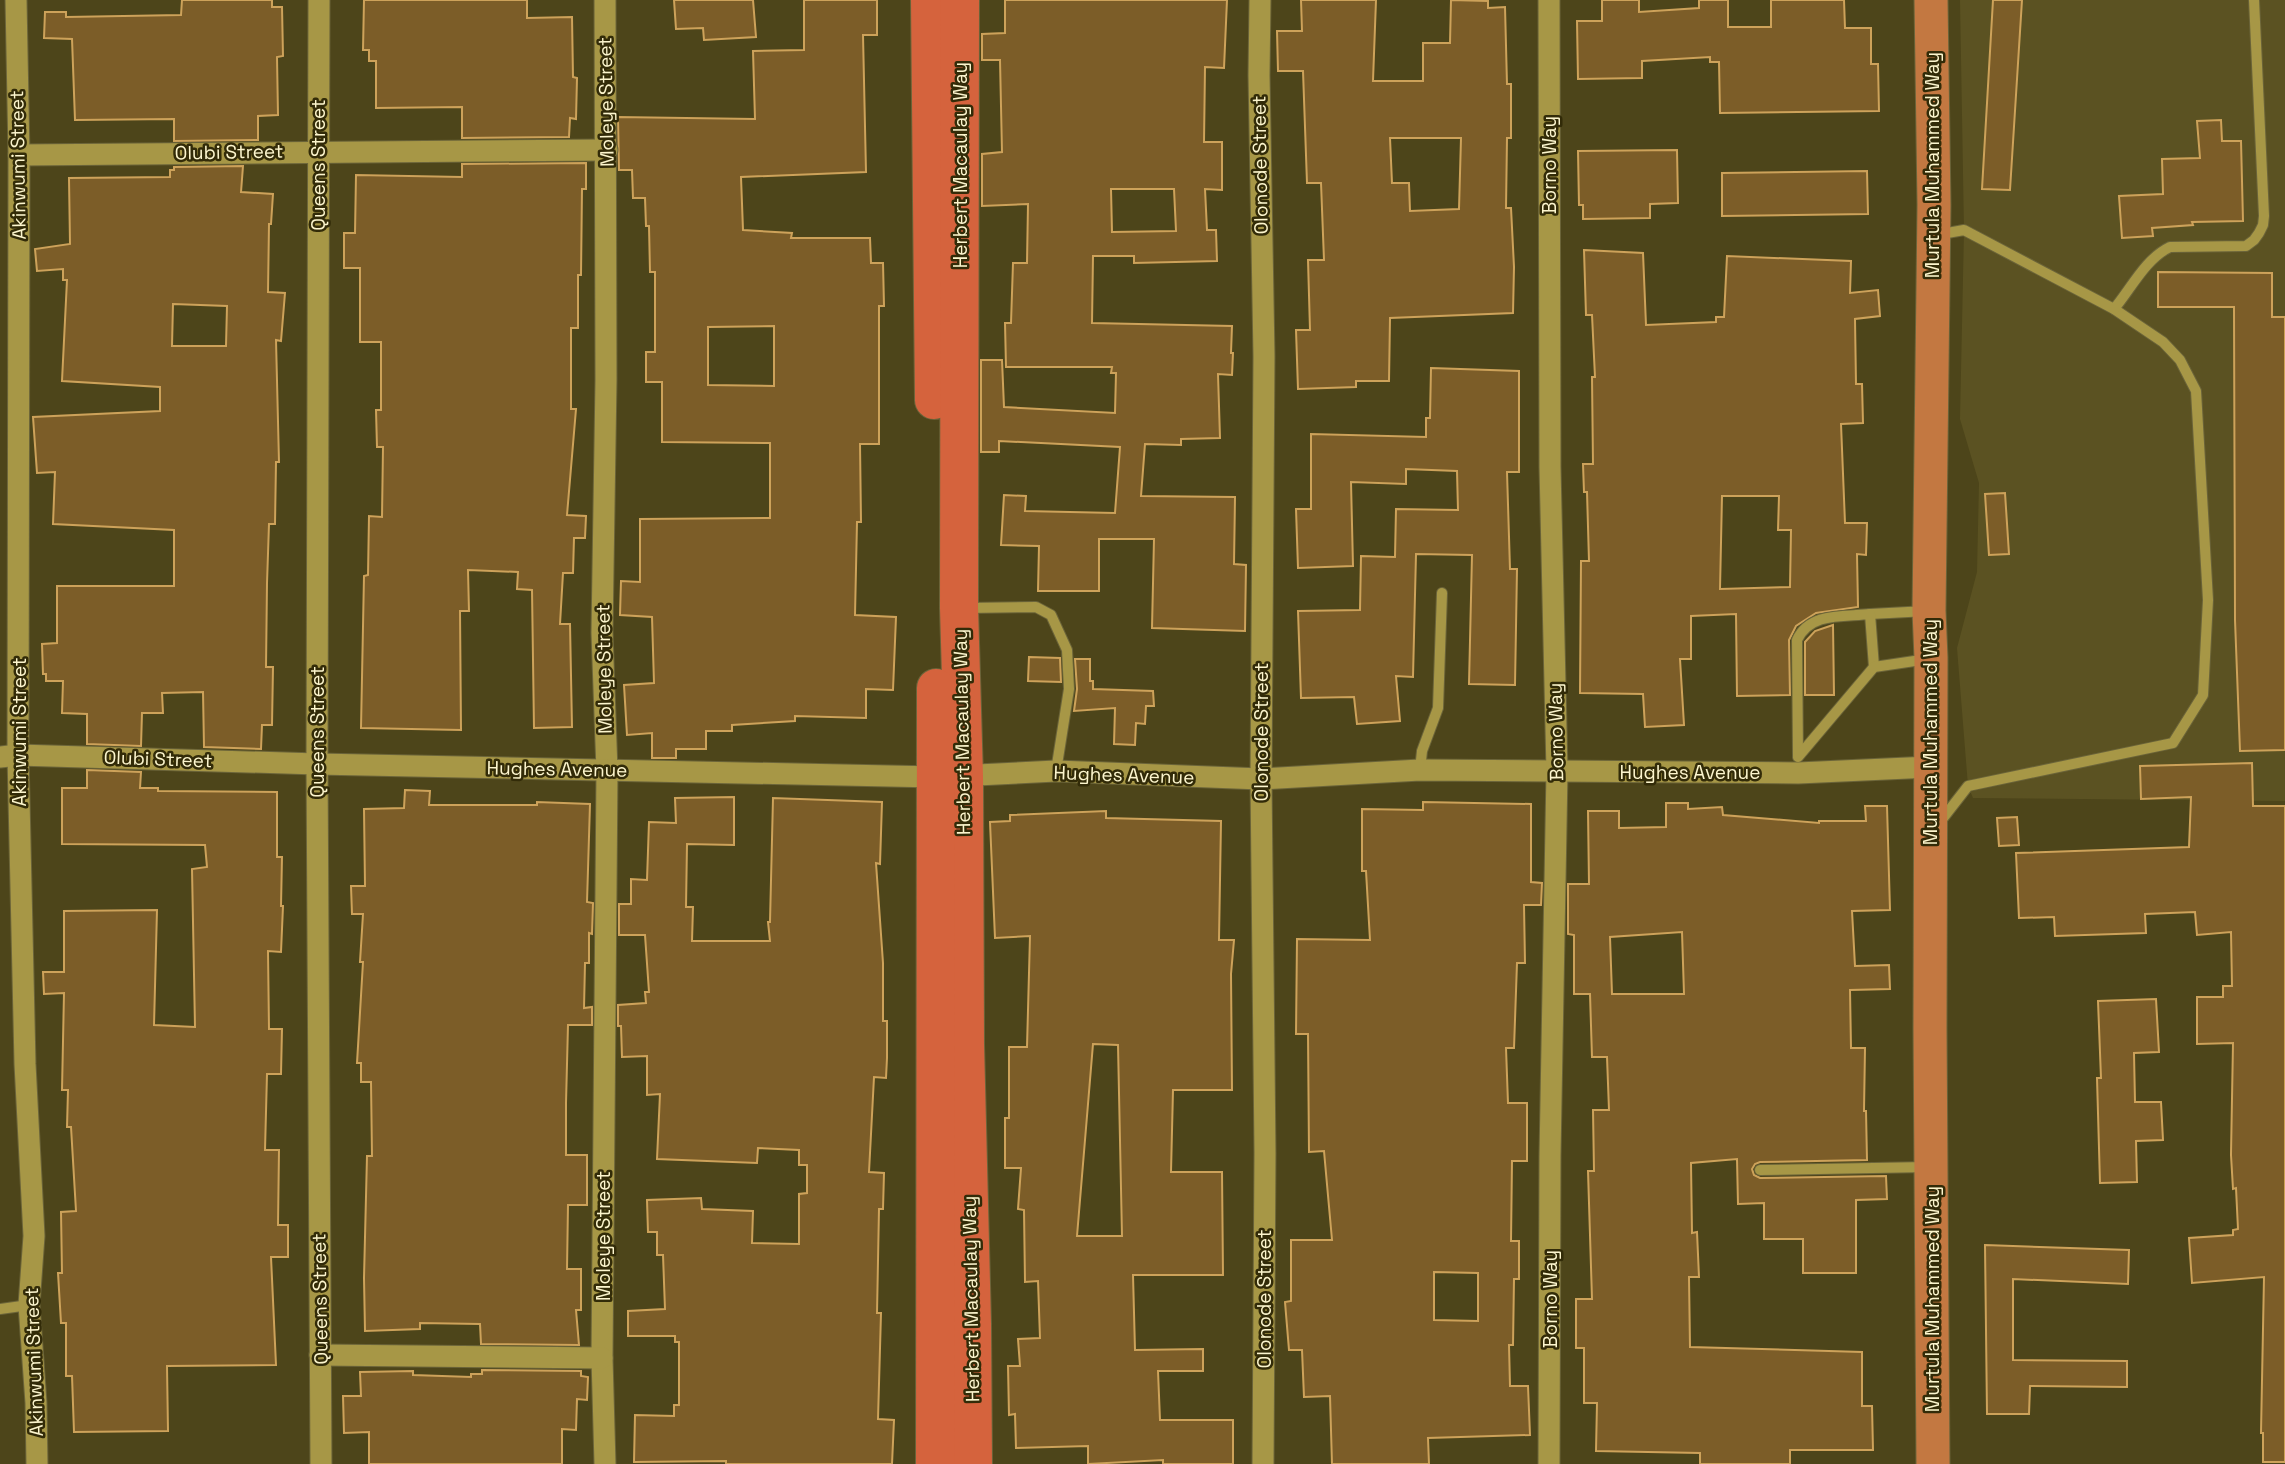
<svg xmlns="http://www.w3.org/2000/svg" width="2285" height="1464" viewBox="0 0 2285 1464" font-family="'Space Grotesk',sans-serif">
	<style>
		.built { fill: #5b5222 }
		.building { fill: #7c5d28; stroke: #cda25a; stroke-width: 2; fill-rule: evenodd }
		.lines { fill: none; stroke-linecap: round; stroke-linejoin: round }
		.lane-casing { stroke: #6b6439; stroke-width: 12 }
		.street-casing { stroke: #6b6439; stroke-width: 23 }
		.primary-casing { stroke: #6b6439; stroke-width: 35 }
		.highway-casing { stroke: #6b6439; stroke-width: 40 }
		.lane { stroke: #a79746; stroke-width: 10 }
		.street { stroke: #a79746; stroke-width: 21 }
		.primary { stroke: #c37841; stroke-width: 33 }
		.highway { stroke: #d5633d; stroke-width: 38 }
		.labels { text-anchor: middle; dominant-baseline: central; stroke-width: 5; stroke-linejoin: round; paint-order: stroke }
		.street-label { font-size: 19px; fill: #fcf5cd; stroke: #322b08 }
	</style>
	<rect width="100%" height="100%" fill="#4d451a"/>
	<polygon class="built" points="1960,0 2285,0 2285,801 1973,798 1968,786 1957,648 1977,572 1979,483 1960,419 1964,231"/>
	<g class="building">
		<polygon points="182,0 272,0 272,7 282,7 283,56 277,57 278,115 258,116 258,140 174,141 174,119 75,120 72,39 44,38 45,12 66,12 66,17 181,15"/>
		<polygon points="364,0 527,0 527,18 572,17 573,77 577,78 576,119 570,118 569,137 462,138 462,107 376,108 376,61 369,61 369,50 363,50"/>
		<polygon points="674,0 753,0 756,37 704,40 703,28 676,29"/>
		<path d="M804,0H877V35H863L866,172L741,177L743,230L792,233L791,238H870L871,263H883L884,306H879V444H860L861,522H857L855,615L896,617L893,690L866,689V718L795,716V721L732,725V731H706V749H676V758H652V733L627,735L624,685L654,683L652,617L620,615L621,581L640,582V519L770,518V443L662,442V382H646V352H655V272H650L649,226H646L645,198H633L632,170H619L618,117L755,119L753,51L804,50ZM774,326V386L708,385V327Z"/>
		<path d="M1005,0H1227L1224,68L1205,67L1204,142H1222V190L1205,189L1207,230H1216L1217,261L1134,263V256H1093L1092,323L1232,326L1231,353H1233L1232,375L1218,374L1220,438L1181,439V445L1145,444L1141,496L1235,497L1234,564L1246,565L1245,631L1152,628L1154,539H1099V591H1038L1039,546L1001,545L1004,495L1026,496L1025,511L1115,513L1120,447L999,441V452H981V360H1002L1004,407L1115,413L1116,373H1111L1112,367H1006L1005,323H1011L1013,263H1027L1028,204L982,206V154L1002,152L1000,60H982V34L1005,33ZM1111,189H1174L1176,231L1112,232Z"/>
		<path d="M1301,0H1376L1373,81H1423V43H1450L1451,0L1488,1V8L1505,7L1507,84H1511V138H1507L1506,208H1511L1514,267L1513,313L1390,318L1389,381H1356V387L1298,389L1296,330H1310L1308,260H1324L1321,183H1307L1303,71H1278L1277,31H1302ZM1390,138H1461L1459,209L1410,211L1409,183H1392Z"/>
		<polygon points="1602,0 1639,0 1639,12 1699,8 1699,0 1728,0 1728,27 1771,27 1771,0 1844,0 1845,28 1871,28 1871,64 1878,64 1879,111 1720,113 1719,62 1710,62 1710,57 1642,61 1642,78 1578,79 1577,21 1602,21"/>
		<polygon points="1993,0 2022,0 2010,190 1982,189"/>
		<polygon points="2221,120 2222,141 2241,141 2243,221 2192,222 2193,225 2152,228 2153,236 2122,238 2119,196 2163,194 2162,159 2200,158 2197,121"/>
		<polygon points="1677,150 1678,203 1650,204 1650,218 1583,219 1583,205 1579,205 1578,151"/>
		<polygon points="586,163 586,189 582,189 581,275 578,275 578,328 571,328 571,409 576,409 567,515 586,516 585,538 574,538 573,573 563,573 560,624 570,624 572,727 534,728 532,590 517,589 518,572 468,570 469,611 460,611 461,730 361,728 364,576 368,575 369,516 382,517 383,447 377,447 376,410 381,410 381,342 360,342 360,268 344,268 344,233 355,233 356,175 462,177 462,164"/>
		<path d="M243,166L241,192L273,194L271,224H269L268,292L285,293L281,341L276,340L279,462H276L275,524H269L267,583L266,667H273L272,725H262L261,749L204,747L203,692L162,693L163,713H142L141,746L87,744V714L62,713L63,681H46V674H43L42,644L57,643V586H174V530L53,524L55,472L37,473L33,417L160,411V387L62,381L67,280H63V269L37,271L35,249L70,244L69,178L170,177V170H174V167ZM173,304L227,306L226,346H172Z"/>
		<polygon points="1867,171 1868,214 1722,216 1722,173"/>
		<path d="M1584,250L1643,253L1646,325L1716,322V317H1724L1727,256L1851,261L1850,293L1878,290L1880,316L1855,319L1856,384H1862L1863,423L1841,424L1845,523H1867L1866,555L1857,554L1858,607L1816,613L1796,626L1789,640L1790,695L1737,696L1736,614L1691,616V659H1680L1684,725L1645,727L1643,694L1580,693L1581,561H1589L1587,492H1584L1583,464H1593L1592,377H1595L1592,315H1586ZM1722,496H1779L1778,530H1791L1790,587L1720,589Z"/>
		<polygon points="2158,272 2272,273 2272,317 2285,317 2285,750 2240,751 2235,620 2234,307 2158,307"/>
		<polygon points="1431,368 1519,371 1519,472 1507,472 1510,569 1517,569 1515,685 1469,684 1472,555 1416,554 1413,677 1396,676 1400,721 1357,724 1354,697 1301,698 1298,611 1360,610 1361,556 1395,557 1396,509 1458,510 1457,471 1406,469 1406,484 1351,482 1353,566 1298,568 1296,509 1311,509 1311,434 1426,437 1426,418 1430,418"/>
		<polygon points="2005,493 2009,554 1989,555 1985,494"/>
		<polygon points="1833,625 1834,695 1805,695 1805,642 1815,631"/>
		<polygon points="1029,657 1060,658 1061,682 1028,681"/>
		<polygon points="1075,659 1090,659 1090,681 1093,681 1093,689 1153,691 1154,706 1146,706 1145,724 1136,723 1135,745 1114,744 1115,708 1074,711 1077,689"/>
		<polygon points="2252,763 2253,806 2285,806 2285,1462 2263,1462 2263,1433 2261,1433 2264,1277 2192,1283 2189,1238 2233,1235 2233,1230 2238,1229 2236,1188 2233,1189 2231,1155 2233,1043 2197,1044 2197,997 2223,997 2223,986 2232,986 2231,932 2197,935 2195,912 2145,914 2146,933 2055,936 2054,917 2019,918 2016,853 2189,847 2191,797 2141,799 2140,766"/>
		<polygon points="87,770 141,772 140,788 158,788 158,791 277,792 277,857 282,857 281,906 283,906 281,952 268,951 269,1029 282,1029 281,1074 267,1074 265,1150 279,1150 278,1225 288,1225 288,1257 271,1257 276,1365 167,1366 168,1431 74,1432 72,1376 66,1376 66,1323 61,1323 58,1273 62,1273 61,1212 76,1211 71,1127 67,1127 68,1090 62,1090 64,993 44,994 43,972 64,972 64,911 157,910 154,1025 195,1027 192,869 207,867 205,845 62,844 62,788 87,788"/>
		<polygon points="405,790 430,791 429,805 537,805 537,802 590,804 587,902 593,903 592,934 589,933 589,963 585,963 584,1008 592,1007 592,1025 568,1025 566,1103 566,1155 587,1155 587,1205 568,1205 567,1269 581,1269 581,1310 576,1310 579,1345 481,1344 480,1324 420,1323 420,1329 365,1331 364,1278 367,1156 372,1156 371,1082 361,1082 361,1063 357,1063 363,962 360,962 363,914 352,914 351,886 365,886 364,809 404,808"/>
		<polygon points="734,797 734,845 687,844 686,907 693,907 692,941 770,941 768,922 770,922 773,798 882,802 880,864 876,863 883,963 883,1021 887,1021 887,1058 886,1078 874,1077 869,1172 884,1173 883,1209 879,1209 877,1313 881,1313 878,1419 894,1420 892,1464 726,1464 726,1461 634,1462 635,1415 674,1416 674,1405 679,1405 679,1342 675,1342 675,1336 628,1336 628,1311 665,1309 663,1255 657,1255 657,1232 648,1232 647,1200 701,1198 702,1209 753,1211 752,1243 799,1244 799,1194 807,1193 807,1165 799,1165 799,1150 758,1148 757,1163 657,1159 660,1094 647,1095 647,1056 622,1057 621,1026 618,1026 618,1005 646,1003 645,992 649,992 645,935 619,935 619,904 631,904 631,879 647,880 649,822 676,823 675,798"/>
		<path d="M1423,802L1531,804V882L1542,883L1541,905H1524L1525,963H1517L1514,1048H1506L1508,1103H1527V1161H1512L1511,1241H1519V1279H1514L1513,1345H1509L1510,1386H1528L1530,1435L1428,1438L1429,1464H1332L1330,1396L1304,1397L1302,1350H1289L1285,1302L1291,1301V1240H1332L1324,1151L1309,1152L1308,1034H1296L1297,939L1370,940L1366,871H1362V809L1423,810ZM1434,1272L1478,1273V1321L1434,1320Z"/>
		<path d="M1666,803H1688V809L1722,807L1723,815L1819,823V821H1866L1865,806H1887L1890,910L1852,911L1855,966L1889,965L1890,989L1850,990L1851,1048H1865L1864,1111H1866L1867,1160L1760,1162L1755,1164L1752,1169L1754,1175L1760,1178L1886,1176L1887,1199L1856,1200V1273H1803V1239H1764V1203L1738,1204L1737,1159L1691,1163L1692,1233L1697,1232L1699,1277H1689L1690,1347L1862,1352V1406H1872L1873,1450H1790V1464H1700V1453L1596,1451L1597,1403H1584V1348H1576V1299H1592L1588,1171H1594L1593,1110H1609L1607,1057H1592L1590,994H1574V935L1568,934V884H1589L1588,811H1619V828L1666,827ZM1682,932L1684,994H1612L1610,937Z"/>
		<path d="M1106,811V818L1221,821L1219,940H1234L1231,974L1232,1090H1173L1171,1172H1222L1223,1275H1133L1135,1350L1203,1349V1371H1158L1160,1420H1233V1464H1163V1460L1088,1464V1446L1016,1448L1015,1414L1009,1415L1008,1366H1020L1018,1339L1040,1338L1038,1281L1025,1282L1024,1210L1018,1209L1021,1168H1005V1118H1009V1047H1027L1030,936L995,938L990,822L1010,821V815ZM1093,1044L1118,1045L1122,1236H1077Z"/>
		<polygon points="2017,817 2019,845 1999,846 1997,818"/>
		<polygon points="2156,999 2159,1052 2134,1053 2135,1102 2161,1102 2163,1140 2136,1141 2137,1182 2100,1183 2097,1078 2101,1078 2098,1001"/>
		<polygon points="1985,1245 2129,1250 2128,1284 2013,1279 2013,1360 2127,1361 2127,1387 2030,1386 2029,1414 1987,1414"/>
		<polygon points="482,1370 581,1371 581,1376 588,1377 587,1400 577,1399 576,1430 562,1429 562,1464 369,1464 369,1432 344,1433 343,1396 361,1396 360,1372 413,1371 413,1375 471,1377 471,1374 482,1374"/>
	</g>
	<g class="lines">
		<g class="lane-casing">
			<g id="lane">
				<polyline points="1936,235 1964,230 2114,309 2163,342 2180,360 2196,391 2208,600 2203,695 2173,743 1968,786 1940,822"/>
				<path d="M2114,309C2131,289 2145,259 2170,247L2246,246L2254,240L2259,233L2263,225L2264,216L2254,0"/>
				<polyline points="965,608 1036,607 1051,615 1067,650 1069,689 1056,771"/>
				<polyline points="1870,614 1927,611"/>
				<path d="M1798,756L1797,640C1810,612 1843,617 1870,614L1874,667"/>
				<polyline points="1798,757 1874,667 1928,659"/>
				<polyline points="1420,770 1422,751 1438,708 1442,593"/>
				<polyline points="1760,1170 1928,1167"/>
				<polyline points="0,1309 29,1305"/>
			</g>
		</g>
		<g class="street-casing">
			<g id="street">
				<polyline points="16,0 19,155 18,755 25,1064 34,1236 29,1305 36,1403 37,1464"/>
				<polyline points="319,0 317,764 321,1464"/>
				<polyline points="605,0 606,380 602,633 607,771 602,1358 605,1464"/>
				<polyline points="1260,0 1259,75 1264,356 1261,779 1265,1153 1263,1464"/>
				<polyline points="19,155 607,150"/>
				<polyline points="0,757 18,755 317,764 936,777 1056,771 1261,779 1420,770 1798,773 1930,767"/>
				<polyline points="320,1355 602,1358"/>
				<polyline points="1549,1464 1550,1156 1557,771 1550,467 1549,0"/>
			</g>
		</g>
		<g class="primary-casing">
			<polyline id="primary" points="1931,0 1934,205 1929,611 1931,658 1930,1028 1933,1464"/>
		</g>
		<g class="highway-casing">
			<g id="highway">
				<polyline points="930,0 934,400"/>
				<polyline points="960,0 959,608 964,777 965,1044 972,1324 973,1464"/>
				<polyline points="935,1464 936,688"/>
			</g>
		</g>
		<use href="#lane" class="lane"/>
		<use href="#street" class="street"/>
		<use href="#primary" class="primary"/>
		<use href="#highway" class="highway"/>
	</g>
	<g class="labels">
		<g class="street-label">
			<text transform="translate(606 102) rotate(-91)">Moleye Street</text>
			<text transform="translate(229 152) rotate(-1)">Olubi Street</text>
			<text transform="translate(18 165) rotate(-91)">Akinwumi Street</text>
			<text transform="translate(318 165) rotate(-90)">Queens Street</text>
			<text transform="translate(960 165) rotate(-90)">Herbert Macaulay Way</text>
			<text transform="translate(1260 165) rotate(-91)">Olonode Street</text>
			<text transform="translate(1549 165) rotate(-90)">Borno Way</text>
			<text transform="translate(1932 165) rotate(-90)">Murtula Muhammed Way</text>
			<text transform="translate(604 669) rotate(-91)">Moleye Street</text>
			<text transform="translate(19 732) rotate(-90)">Akinwumi Street</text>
			<text transform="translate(317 732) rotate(-90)">Queens Street</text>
			<text transform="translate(962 732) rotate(-91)">Herbert Macaulay Way</text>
			<text transform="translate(1261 732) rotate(-90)">Olonode Street</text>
			<text transform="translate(1556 732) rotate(-91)">Borno Way</text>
			<text transform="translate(1930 732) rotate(-90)">Murtula Muhammed Way</text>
			<text transform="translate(158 759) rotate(2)">Olubi Street</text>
			<text transform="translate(557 769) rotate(1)">Hughes Avenue</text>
			<text x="1690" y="772">Hughes Avenue</text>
			<text transform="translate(1124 775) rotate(2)">Hughes Avenue</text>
			<text transform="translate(603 1236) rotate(-90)">Moleye Street</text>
			<text transform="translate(320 1299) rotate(-91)">Queens Street</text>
			<text transform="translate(971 1299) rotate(-91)">Herbert Macaulay Way</text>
			<text transform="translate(1264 1299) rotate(-90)">Olonode Street</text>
			<text transform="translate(1550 1299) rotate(-90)">Borno Way</text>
			<text transform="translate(1932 1299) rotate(-90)">Murtula Muhammed Way</text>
			<text transform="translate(34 1362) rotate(-92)">Akinwumi Street</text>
		</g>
	</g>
</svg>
